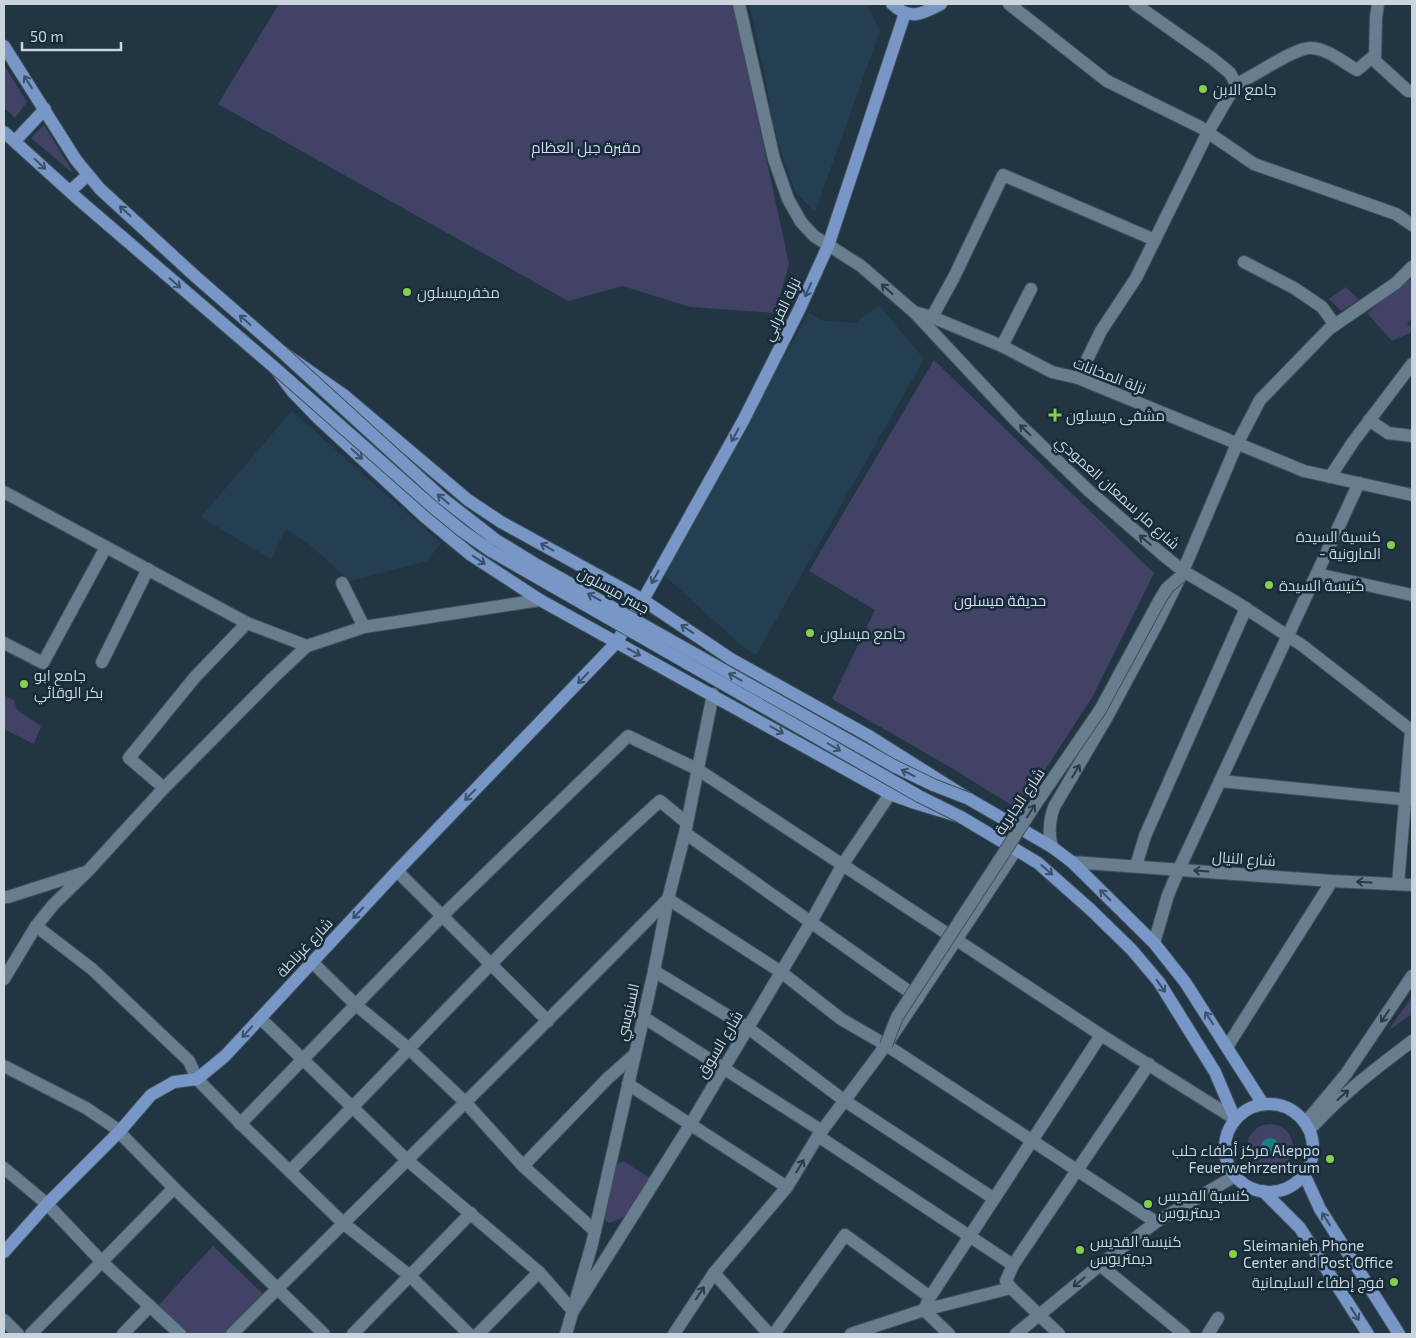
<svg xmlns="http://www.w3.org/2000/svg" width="1416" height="1338" viewBox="0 0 1416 1338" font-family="'Exo 2',Cairo,sans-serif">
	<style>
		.built { fill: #253f52 }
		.green { fill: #424266 }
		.water { fill: #188083 }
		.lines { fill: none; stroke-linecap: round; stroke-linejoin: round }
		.minor-casing { stroke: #3f505b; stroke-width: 14 }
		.major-casing { stroke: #3f505b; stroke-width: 14 }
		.minor { stroke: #687e8e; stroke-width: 12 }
		.major { stroke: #7897c6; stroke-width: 12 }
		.minor-bridge-casing { stroke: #3f505b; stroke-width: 14; stroke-linecap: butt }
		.major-bridge-casing { stroke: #3f505b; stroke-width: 14; stroke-linecap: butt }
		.minor-bridge { stroke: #687e8e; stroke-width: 12 }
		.major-bridge { stroke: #7897c6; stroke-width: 12 }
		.oneway { stroke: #39516a }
		.oneway2 { stroke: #273c4a }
		.poi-dot { fill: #85cf4d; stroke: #172b39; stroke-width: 2 }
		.labels { text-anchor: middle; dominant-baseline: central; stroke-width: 5; stroke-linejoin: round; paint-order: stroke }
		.poi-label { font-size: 15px; fill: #c9d4dd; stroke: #172b39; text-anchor: start }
		.park-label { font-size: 15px; fill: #d8dafc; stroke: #172b39 }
		.street-label { font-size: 15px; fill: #c9d4dd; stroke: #172b39 }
	</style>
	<rect width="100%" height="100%" fill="#213543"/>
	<g class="built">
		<polygon points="749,4 867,4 880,31 815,212 795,191 781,152 772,119 765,76"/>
		<polygon points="879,305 924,359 756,655 742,646 664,575 679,544 809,312 820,320 855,323"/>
		<polygon points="292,411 441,543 427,561 350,581 310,545 286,529 271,559 201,517"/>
	</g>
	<g class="green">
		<polygon points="279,4 731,4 734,9 789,264 775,313 690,307 623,286 568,301 218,104"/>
		<polygon points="4,65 27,102 15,118 4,108"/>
		<polygon points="44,125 74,174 31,138"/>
		<polygon points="1409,279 1412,281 1412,318 1407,324 1412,328 1412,332 1392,341 1367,313"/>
		<polygon points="1346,287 1359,300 1341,311 1329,299"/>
		<polygon points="934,360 1154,573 1093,696 1019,810 955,770 832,699 875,610 809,571"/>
		<polygon points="4,695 14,700 17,710 41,726 34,744 4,729"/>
		<polygon points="1412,996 1412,1014 1388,1031"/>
		<circle cx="1270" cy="1147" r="23"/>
		<polygon points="623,1161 650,1178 626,1216 609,1223 603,1218 616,1165"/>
		<polygon points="213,1246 263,1294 225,1334 185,1334 157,1307"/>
	</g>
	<circle class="water" cx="1270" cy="1147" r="9"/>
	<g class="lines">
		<g class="minor-casing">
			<g id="minor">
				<polyline points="739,4 774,159 788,199 801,222 814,236 861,266 914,312 1016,421 1089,491 1162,554 1183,571 1236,602 1303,646 1412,731"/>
				<polyline points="1009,4 1107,81 1200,127 1254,164 1396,214 1412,225"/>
				<path d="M1135,4L1213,59L1230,73L1236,84C1254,77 1296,46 1312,48C1328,49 1344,63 1357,70L1375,55"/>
				<polyline points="1378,4 1376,17 1375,61 1408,91 1412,91"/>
				<polyline points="1244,262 1294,288 1322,307 1335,325"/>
				<polyline points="914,312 932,317 1002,346 1052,372 1078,378 1304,471 1412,495"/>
				<polyline points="932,317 954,277 1003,175 1155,240"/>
				<polyline points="1002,346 1031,289"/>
				<polyline points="1078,378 1101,331 1136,278 1208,132 1236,84"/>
				<polyline points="1369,420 1388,433 1412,436"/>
				<polyline points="1330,477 1353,442 1412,364"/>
				<polyline points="4,492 247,623 307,646"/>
				<polyline points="1317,574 1412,595"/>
				<polyline points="342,583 364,627"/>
				<polyline points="4,643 43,663 106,547"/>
				<polyline points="102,662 148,569"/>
				<polyline points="1220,781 1412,800"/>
				<polyline points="164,788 129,758 195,677 247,623"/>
				<polyline points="685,833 918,998"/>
				<path d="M1052,847C1048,833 1049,821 1054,807L1107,717L1157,624L1183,571L1237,444L1260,400L1329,329L1396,283L1412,267"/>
				<polyline points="1072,862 1332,881 1412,885"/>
				<polyline points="1136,866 1145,836 1246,608"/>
				<polyline points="397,871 548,1021"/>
				<polyline points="1398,884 1411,731"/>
				<polyline points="4,897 8,897 86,872"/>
				<polyline points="36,926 92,969 189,1061 197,1079 244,1127 343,1223 410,1276 469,1334"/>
				<polyline points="1154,943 1168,895 1179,869 1359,483"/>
				<polyline points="312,962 356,1005 408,1048 465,1102 523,1166 595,1231"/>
				<polyline points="654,971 748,1028 845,1101 993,1198"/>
				<polyline points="4,979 36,926 54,904 88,871 164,788 272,679 307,646 364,627 540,600"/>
				<polyline points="643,1017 822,1131"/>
				<polyline points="260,1018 407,1160 539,1272 573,1311 690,1125 811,922 843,864 890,794"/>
				<polyline points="1227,1047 1332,881"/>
				<polyline points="4,1066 86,1108 120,1131"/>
				<polyline points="628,1084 787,1187"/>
				<polyline points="1305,1123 1346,1074 1412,976"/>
				<polyline points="240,1124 442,916 628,736 697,769 1101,1035 1235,1119"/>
				<path d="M1314,1125C1344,1092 1378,1067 1412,1041"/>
				<polyline points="118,1131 174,1188 324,1334"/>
				<polyline points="818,1136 1013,1265"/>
				<polyline points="523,1166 607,1079 634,1055"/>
				<polyline points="4,1168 47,1204 102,1262 180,1334"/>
				<path d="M290,1171C413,1047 530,917 660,801L687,823"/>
				<polyline points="1100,1265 1184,1334"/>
				<polyline points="714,1273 769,1334"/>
				<polyline points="1011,1288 1006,1281 1013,1265 1149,1064"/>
				<polyline points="930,1297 1101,1035"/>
				<polyline points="4,1320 18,1334"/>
				<polyline points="31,1334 174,1188"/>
				<polyline points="123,1334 150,1306"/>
				<path d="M232,1334C377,1189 524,1046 668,899L781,972L841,1019L886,1045L1156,1222"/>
				<polyline points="353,1334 471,1213"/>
				<polyline points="478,1334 539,1272"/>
				<polyline points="566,1334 592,1244 654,971 668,899 685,833 713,694"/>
				<polyline points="674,1334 714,1273 787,1187 818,1136 886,1045 1016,850"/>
				<polyline points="774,1334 845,1235 930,1297 924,1310 949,1334"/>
				<polyline points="851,1334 924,1310 1011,1288 1059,1334"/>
				<polyline points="1016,1334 1100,1265 1156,1222 1235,1176"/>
				<polyline points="1208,1334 1218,1318"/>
			</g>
		</g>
		<g class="major-casing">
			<g id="major">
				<path d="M892,4C910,21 922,14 941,4"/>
				<polyline points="4,46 76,160 100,189 196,277 282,352 345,396 468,500 501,522 643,600 731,659 869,736 969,799 1052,847 1072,862 1154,943 1185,982 1263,1104"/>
				<polyline points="4,132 78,199 275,368 292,391 317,417 425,517 471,555 540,600 890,794 915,803 961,817 1038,863 1091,910 1132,950 1159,982 1215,1072 1235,1119"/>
				<polyline points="15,141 45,109"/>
				<polyline points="70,191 88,175"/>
				<circle cx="1269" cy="1148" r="44"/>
				<polyline points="1304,1174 1320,1209 1399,1334"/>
				<polyline points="1263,1191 1300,1228 1368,1334"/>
				<polyline points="4,1252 47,1204 120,1131 151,1095 174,1082 197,1079 225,1056 397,871 616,643 643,600 743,421 799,310 828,246 905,13"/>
			</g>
		</g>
		<use href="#minor" class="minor"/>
		<use href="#major" class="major"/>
		<g class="minor-bridge-casing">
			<polyline id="minor-bridge" points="886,1045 897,1017 1037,802 1100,710 1159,601 1167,588 1180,577"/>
		</g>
		<g class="major-bridge-casing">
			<g id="major-bridge">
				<polyline points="282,352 442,498 496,540 537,565 894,766 933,785 969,799"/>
				<polyline points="275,368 434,508 461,530 491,551 919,796 961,817"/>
			</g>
		</g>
		<use href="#minor-bridge" class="minor-bridge"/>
		<use href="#major-bridge" class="major-bridge"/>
	</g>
	<defs><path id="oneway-shaft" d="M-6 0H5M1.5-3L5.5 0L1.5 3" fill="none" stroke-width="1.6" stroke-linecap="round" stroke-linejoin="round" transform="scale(1.25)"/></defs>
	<g class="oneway">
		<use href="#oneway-shaft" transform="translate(28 82) rotate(-122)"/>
		<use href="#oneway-shaft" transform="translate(40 164) rotate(43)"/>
		<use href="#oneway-shaft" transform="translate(125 211) rotate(-138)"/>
		<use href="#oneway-shaft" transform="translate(175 283) rotate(41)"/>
		<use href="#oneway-shaft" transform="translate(808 290) rotate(114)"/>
		<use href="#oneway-shaft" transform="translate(245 320) rotate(-139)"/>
		<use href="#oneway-shaft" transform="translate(735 435) rotate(119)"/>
		<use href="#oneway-shaft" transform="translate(357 454) rotate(43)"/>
		<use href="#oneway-shaft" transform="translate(443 499) rotate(-140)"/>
		<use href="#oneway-shaft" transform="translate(547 547) rotate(-151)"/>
		<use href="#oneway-shaft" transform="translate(479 560) rotate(33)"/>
		<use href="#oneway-shaft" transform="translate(655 577) rotate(119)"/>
		<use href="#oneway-shaft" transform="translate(594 597) rotate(-151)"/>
		<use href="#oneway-shaft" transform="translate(687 629) rotate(-146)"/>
		<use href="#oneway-shaft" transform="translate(634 652) rotate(28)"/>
		<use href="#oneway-shaft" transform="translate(735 677) rotate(-151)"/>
		<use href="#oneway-shaft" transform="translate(583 678) rotate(134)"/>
		<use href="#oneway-shaft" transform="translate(777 730) rotate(29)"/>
		<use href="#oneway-shaft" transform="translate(834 747) rotate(30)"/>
		<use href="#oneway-shaft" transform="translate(908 773) rotate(-154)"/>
		<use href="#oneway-shaft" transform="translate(470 795) rotate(134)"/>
		<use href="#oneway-shaft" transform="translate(1047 870) rotate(41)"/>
		<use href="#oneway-shaft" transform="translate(1105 895) rotate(-135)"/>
		<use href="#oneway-shaft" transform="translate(358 913) rotate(133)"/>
		<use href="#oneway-shaft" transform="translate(1161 986) rotate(55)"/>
		<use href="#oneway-shaft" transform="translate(1209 1018) rotate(-123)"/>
		<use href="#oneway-shaft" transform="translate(247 1032) rotate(132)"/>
		<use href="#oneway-shaft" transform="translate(1326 1219) rotate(-122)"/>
		<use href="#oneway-shaft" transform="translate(1355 1314) rotate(58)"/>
	</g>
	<g class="oneway2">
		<use href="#oneway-shaft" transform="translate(887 289) rotate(-139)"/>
		<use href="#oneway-shaft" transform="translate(1025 430) rotate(-136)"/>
		<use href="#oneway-shaft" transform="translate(1145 540) rotate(-140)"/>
		<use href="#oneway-shaft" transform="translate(1076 771) rotate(-59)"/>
		<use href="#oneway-shaft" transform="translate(1031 811) rotate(-57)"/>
		<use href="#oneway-shaft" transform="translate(1201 871) rotate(-176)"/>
		<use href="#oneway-shaft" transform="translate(1364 882) rotate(-177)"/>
		<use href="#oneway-shaft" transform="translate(1385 1016) rotate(124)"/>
		<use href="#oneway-shaft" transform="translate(1343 1095) rotate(-42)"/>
		<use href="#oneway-shaft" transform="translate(800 1166) rotate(-59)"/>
		<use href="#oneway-shaft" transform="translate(1079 1282) rotate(141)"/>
		<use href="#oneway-shaft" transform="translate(700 1293) rotate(-57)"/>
	</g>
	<g class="poi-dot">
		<circle cx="1203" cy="89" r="5"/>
		<circle cx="407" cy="292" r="5"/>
		<path d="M1052.5 407.5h5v5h5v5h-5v5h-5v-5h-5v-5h5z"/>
		<circle cx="1391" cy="545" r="5"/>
		<circle cx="1269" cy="585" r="5"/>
		<circle cx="810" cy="633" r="5"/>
		<circle cx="24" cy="684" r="5"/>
		<circle cx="1330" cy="1159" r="5"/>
		<circle cx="1148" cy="1204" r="5"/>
		<circle cx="1080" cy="1250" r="5"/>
		<circle cx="1233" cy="1254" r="5"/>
		<circle cx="1394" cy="1282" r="5"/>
	</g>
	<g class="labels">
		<g class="poi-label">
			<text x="1213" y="89">جامع الابن</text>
			<text x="417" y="292">مخفرميسلون</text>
			<text x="1066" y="415">مشفى ميسلون</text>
			<text x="1381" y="536" text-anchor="end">كنسية السيدة<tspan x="1381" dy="17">- المارونية</tspan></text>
			<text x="1279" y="585">كنيسة السيدة</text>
			<text x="820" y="633">جامع ميسلون</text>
			<text x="34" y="675">جامع ابو<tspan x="34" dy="17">بكر الوقائي</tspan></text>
			<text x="1320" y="1150" text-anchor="end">مركز أطفاء حلب Aleppo<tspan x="1320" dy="17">Feuerwehrzentrum</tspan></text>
			<text x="1158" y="1195">كنسية القديس<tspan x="1158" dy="17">ديمتريوس</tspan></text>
			<text x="1090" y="1241">كنيسة القديس<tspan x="1090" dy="17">ديمتريوس</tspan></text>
			<text x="1243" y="1245">Sleimanieh Phone<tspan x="1243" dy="17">Center and Post Office</tspan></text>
			<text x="1384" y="1282" text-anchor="end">فوج إطفاء السليمانية</text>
		</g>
		<g class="park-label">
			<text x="586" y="147">مقبرة جبل العظام</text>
			<text x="1000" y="600">حديقة ميسلون</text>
		</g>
		<g class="street-label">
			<text transform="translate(781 309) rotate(-64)">نزلة الفرابي</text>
			<text transform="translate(1110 375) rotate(21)">نزلة المخانات</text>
			<text transform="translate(1118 492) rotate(42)">شارع مار سمعان العمودي</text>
			<text transform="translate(614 590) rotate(29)">جسر ميسلون</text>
			<text transform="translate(1019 801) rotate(-56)">شارع الجابرية</text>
			<text transform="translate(1244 858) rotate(4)">شارع النيال</text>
			<text transform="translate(304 947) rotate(-47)">شارع غرناطة</text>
			<text transform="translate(627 1012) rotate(-77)">السنوسي</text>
			<text transform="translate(719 1044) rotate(-59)">شارع السوق</text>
		</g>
	</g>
	<rect width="1416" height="1338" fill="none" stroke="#c9d4dd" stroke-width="10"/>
	<path d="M22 42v8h99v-8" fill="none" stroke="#c9d4dd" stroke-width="2.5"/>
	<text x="30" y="42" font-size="15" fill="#c9d4dd" stroke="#172b39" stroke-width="4" paint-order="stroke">50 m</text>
</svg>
